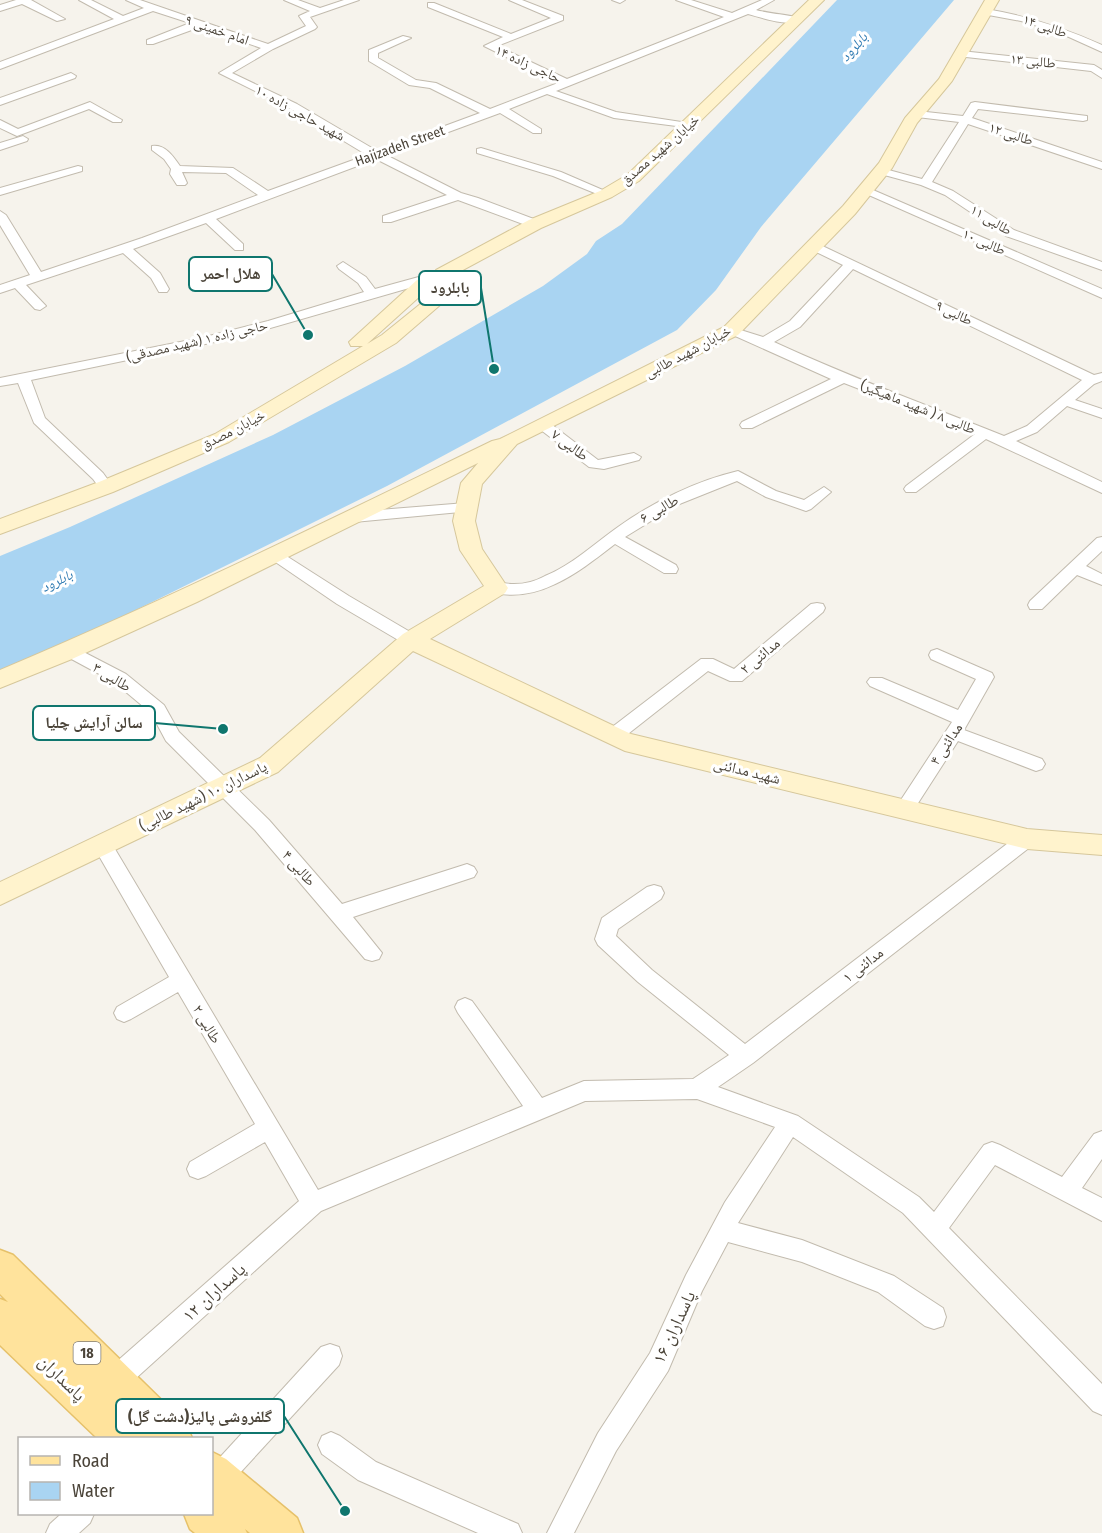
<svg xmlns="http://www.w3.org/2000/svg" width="1102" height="1533" viewBox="0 0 1102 1533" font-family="'Fira Sans Condensed','Noto Naskh Arabic',sans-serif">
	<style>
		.water { fill: #a9d4f2 }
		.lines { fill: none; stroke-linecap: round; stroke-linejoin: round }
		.street-casing { stroke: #c2bbae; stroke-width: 2 }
		.secondary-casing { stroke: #d6c79b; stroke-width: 2 }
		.primary-casing { stroke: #e6c16a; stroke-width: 3 }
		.street { fill: #fff; fill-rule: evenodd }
		.secondary { fill: #fff3cd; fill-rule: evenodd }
		.primary { fill: #ffe39c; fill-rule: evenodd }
		.labels { text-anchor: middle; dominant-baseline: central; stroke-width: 6; stroke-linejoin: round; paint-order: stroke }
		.far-street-label { font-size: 14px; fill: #4b4439; stroke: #fff }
		.far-water-label { font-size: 14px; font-style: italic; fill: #2e7ab2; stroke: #fff }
		.shield { fill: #fff; stroke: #817c74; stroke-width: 1.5 }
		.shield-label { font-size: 14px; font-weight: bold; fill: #4b4439 }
		.street-label { font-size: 15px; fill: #4b4439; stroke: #fff }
		.near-street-label { font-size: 18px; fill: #4b4439; stroke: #fff }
		.leader { fill: none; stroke: #0f766e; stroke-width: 2 }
		.callout-dot { fill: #0f766e; stroke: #fff; stroke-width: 2 }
		.callout { fill: #fff; stroke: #0f766e; stroke-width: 2 }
		.callout-label { font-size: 16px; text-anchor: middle; font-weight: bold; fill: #4b4439 }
	</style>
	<rect width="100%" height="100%" fill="#f6f3ec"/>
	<polygon class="water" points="837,0 954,0 761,227 716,290 677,330 387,486 59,648 0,670 0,556 70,527 273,435 405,366 543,286 587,254 596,241 622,224"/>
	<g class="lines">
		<g class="street-casing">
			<g id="street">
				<polygon points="16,0 31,0 65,19 57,21 22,4 0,11 0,5"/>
				<path d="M79,0H91L123,16L144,8L126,0H140L268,44L306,26L299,16L310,11L284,0H298L320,8L344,0H359L310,17L317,27L315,29L273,49L232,73L297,104L377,151L480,113L430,88L409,85L369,61V50L403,36L411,38L378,53V58L416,80L436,83L490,109L558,83L484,46L503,37L428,7V3H434L511,34L551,18L509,0H522L563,16V20L497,46L567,79L724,17L676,0H691L732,13L762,0H774L756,10C766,13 798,16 803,19C789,28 763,18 748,14L556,91L616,112L688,123L692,124V128L614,118L547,94L509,109L541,129V133H533L500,113L386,155L461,193L478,198L539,221V227H531L458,200L391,222H383V216L447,195L376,159L216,219L243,244V250H235L206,223L133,249L160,273L169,289L167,292H159L151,278L123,253L26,285L46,306L40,310L35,309L15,288L0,293V285L30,275L0,225V211L6,215L41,272L142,238L258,195L226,173L182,172L187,183L185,185H177L170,174L171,169L164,159L152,150V146C165,144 173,156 180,166L233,168L268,191L367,155L289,108L219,73L261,48L200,27L153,44H147V40L190,23L153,11L0,69V62L114,19Z"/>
				<polygon points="612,0 625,0 620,3"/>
				<path d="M986,9C1028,16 1064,28 1102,45V52L1060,33L1021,21L983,14L981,12Z"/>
				<polygon points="961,51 1094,65 1102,70 1102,78 1091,71 957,56 957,52"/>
				<polygon points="71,73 76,76 75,78 0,105 0,98"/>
				<polygon points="90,102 122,120 121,122 113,122 89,109 17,136 0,128 0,120 18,129"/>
				<polygon points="975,102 1087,116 1087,120 1083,121 978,109 972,118 1102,162 1102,169 968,124 932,182 953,191 1014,230 1102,262 1102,270 1006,236 945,195 921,185 877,173 875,171 881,168 922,179 959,122 917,117 912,114 917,111 963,116 971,103"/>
				<polygon points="23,136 28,139 27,141 0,150 0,143"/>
				<polygon points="481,148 561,172 612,194 610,196 602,196 553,176 477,153 477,149"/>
				<polygon points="78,166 82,167 82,171 0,195 0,188"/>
				<polygon points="866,187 1102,289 1102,298 862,192 860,190"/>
				<path d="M814,242L1094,375L1102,373V381L1094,384L1075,400L1102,409V418L1067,406L1037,432L1016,441L1102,482V493L986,439L916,492H906L904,489L906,486L975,434L844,383L752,428H742L740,425L742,422L831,379L724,331L731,327L763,337L790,321L843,265L810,249V243ZM853,269L1082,380L1027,426L1004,436C927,405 849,377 774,342L800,327Z"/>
				<polygon points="343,262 366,277 375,289 426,275 432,279 430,282 239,337 31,380 45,418 103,473 113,487 111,490 101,490 93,479 34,423 18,383 0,386 0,378 205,337 268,321 364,292 358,283 339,269 337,266"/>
				<polygon points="542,420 547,421 598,460 634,453 641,457 639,460 604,469 589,467 537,427 535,424 537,421"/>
				<path d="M738,471L776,491L804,500L824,487L831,492L811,509L806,511L766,497L737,481L677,505L625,537L676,565L678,569L676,573H664L615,544C580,571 538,605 491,592L489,588L491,584C499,582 506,584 514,584C525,584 536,581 545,576C572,565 594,544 618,527C653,502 696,481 738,471Z"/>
				<polygon points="466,503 471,505 474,508 471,511 354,522 346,517 354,512"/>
				<polygon points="1102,537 1102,551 1086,566 1102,574 1102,585 1077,575 1042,609 1030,609 1028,605 1030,601 1097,538"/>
				<polygon points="277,550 349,596 417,636 419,640 417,644 405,644 337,604 271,559 269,555"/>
				<polygon points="817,603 823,604 825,608 823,612 742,681 730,681 708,671 619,741 613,742 607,741 604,736 607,731 701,659 713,659 734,669 811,604"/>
				<polygon points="70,645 126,674 164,705 179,732 269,820 342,904 467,864 474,867 477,872 474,877 353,917 382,953 379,959 372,961 365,959 255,830 166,741 151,713 114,682 64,655 62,651 64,647"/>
				<polygon points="937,649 992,673 994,677 964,730 1042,759 1045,764 1042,769 1036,771 958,741 911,814 904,816 897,814 895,809 952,722 870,686 867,682 870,678 882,678 958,710 976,679 931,659 929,655 931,651"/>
				<polygon points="1027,832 1034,834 1036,839 1034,844 753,1063 718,1087 798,1116 919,1197 934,1212 984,1145 992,1142 1000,1145 1062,1177 1094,1134 1102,1131 1102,1159 1082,1188 1102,1198 1102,1221 995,1165 949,1228 1102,1384 1102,1415 1093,1411 903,1213 793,1137 738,1223 802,1240 894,1276 943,1308 946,1317 943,1326 934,1329 925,1326 878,1292 802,1262 728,1242 702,1291 668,1371 616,1451 574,1533 547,1533 598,1433 650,1353 686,1275 725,1202 775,1127 697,1099 585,1101 321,1211 124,1389 115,1392 106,1389 103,1380 106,1371 299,1201 265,1142 206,1176 198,1179 190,1176 187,1169 190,1162 255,1124 178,992 131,1019 124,1022 117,1019 114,1013 117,1007 169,977 95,849 93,844 95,839 102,837 109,839 318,1190 523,1106 458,1013 455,1007 458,1001 465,998 472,1001 542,1098 584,1081 693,1079 729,1055 638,982 598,945 595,939 602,918 647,887 654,885 661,887 664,893 661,899 618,929 616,936 652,970 745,1044 1020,834"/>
				<polygon points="330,1344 339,1347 342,1356 339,1365 227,1487 218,1491 212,1488 212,1466 321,1347"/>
				<polygon points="331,1432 340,1436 376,1462 518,1524 522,1533 478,1533 358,1480 322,1454 318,1445 322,1436"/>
				<polygon points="61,1514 94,1514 90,1523 79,1533 46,1533 50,1524"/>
			</g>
		</g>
		<g class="secondary-casing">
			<g id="secondary">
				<polygon points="809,0 824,0 639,181 612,197 541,228 448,278 436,278 433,274 436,270 529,220 600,191 627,175"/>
				<path d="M985,0H999L952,81L917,123L892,168L855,214L738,335L517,444L482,484L475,521L482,549L508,588L505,593L430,639L631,734L1027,829L1102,835V855L1027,849L625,751L413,651L278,772L0,905V882L260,758L403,634L484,586L460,550L453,521L461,483L478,463L197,602L72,659L0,688V670C167,600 329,520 492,441L500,439L724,327L843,206L879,163L905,118L939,79Z"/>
				<polygon points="423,279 429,280 432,284 429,288 367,344 382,335 439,289 451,289 454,293 396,343 229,442 113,492 0,534 0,519 99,482 215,434 363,346 351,346 349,342 417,280"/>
			</g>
		</g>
		<g class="primary-casing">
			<g id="primary">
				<polygon points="0,1250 13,1255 186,1424 192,1438 97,1438 0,1345 0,1299 8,1302 0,1294"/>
				<polygon points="212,1452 226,1459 297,1518 303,1533 250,1533 245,1529 247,1533 195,1533 190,1529 184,1514 212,1514"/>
			</g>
		</g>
		<use href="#street" class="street"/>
		<use href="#secondary" class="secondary"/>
		<use href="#primary" class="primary"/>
	</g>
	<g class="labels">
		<g class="far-street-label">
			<text transform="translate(1045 26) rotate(19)">طالبی ۱۴</text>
			<text transform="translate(217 30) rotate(19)">امام خمینی ۹</text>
			<text transform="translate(1033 61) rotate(6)">طالبی ۱۳</text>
			<text transform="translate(528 64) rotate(25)">حاجی زاده ۱۴</text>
			<text transform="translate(300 113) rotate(29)">شهید حاجی زاده ۱۰</text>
			<text transform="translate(1011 134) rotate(18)">طالبی ۱۲</text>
			<text transform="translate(400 146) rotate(-20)">Hajizadeh Street</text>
			<text transform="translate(660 150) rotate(-41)">خیابان شهید مصدق</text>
			<text transform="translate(991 220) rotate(31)">طالبی ۱۱</text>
			<text transform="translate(984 242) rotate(24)">طالبی ۱۰</text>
			<text transform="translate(954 313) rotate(26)">طالبی ۹</text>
			<text transform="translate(197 341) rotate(-13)">حاجی زاده ۱ (شهید مصدقی)</text>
			<text transform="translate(688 352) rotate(-28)">خیابان شهید طالبی</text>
			<text transform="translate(918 407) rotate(22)">طالبی ۸ ( شهید ماهیگیر)</text>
			<text transform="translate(233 430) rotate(-27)">خیابان مصدق</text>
		</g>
		<g class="far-water-label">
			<text transform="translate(854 47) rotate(-48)">بابلرود</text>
			<text transform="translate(57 581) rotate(-26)">بابلرود</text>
		</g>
		<rect class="shield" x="73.5" y="1342" width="27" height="22" rx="4.5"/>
		<g class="shield-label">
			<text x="87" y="1353">18</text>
		</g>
		<g class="street-label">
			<text transform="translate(570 445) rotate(37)">طالبی ۷</text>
			<text transform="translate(659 509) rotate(-29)">طالبی ۶</text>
			<text transform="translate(760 656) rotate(-40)">مدائنی ۲</text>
			<text transform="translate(112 677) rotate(32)">طالبی ۳</text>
			<text transform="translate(946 744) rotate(-57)">مدائنی ۴</text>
			<text transform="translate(747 771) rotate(14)">شهید مدائنی</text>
			<text transform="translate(203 796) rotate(-26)">پاسداران ۱۰ (شهید طالبی)</text>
			<text transform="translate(299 868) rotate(49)">طالبی ۴</text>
			<text transform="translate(863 965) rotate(-38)">مدائنی ۱</text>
			<text transform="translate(207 1024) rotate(60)">طالبی ۲</text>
		</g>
		<g class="near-street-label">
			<text transform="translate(214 1292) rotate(-42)">پاسداران ۱۲</text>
			<text transform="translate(674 1327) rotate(-65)">پاسداران ۱۶</text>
			<text transform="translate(62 1378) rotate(44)">پاسداران</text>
		</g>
	</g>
	<path class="leader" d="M308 335L272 274M494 369L481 288M223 729L155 723M345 1511L284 1416"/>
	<g class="callout-dot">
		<circle cx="308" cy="335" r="6"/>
		<circle cx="494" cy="369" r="6"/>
		<circle cx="223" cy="729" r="6"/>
		<circle cx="345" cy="1511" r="6"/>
	</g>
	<g class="callout">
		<rect x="189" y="257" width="83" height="34" rx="6"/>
		<rect x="419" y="271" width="62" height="34" rx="6"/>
		<rect x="33" y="706" width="122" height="34" rx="6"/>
		<rect x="116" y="1399" width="168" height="34" rx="6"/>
	</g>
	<g class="callout-label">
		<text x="231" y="279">هلال احمر</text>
		<text x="450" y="293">بابلرود</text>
		<text x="94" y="728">سالن آرایش چلیا</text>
		<text x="200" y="1422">گلفروشی پالیز(دشت گل)</text>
	</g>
	<rect x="18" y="1437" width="195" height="78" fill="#ffffff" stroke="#b7b4b0" stroke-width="1.5"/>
	<rect x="30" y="1456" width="30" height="9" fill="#ffe39c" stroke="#b7b4b0" stroke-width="1.5"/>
	<text x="72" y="1467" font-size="18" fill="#4b4439">Road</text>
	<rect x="30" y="1482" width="30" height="18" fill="#a9d4f2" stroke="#b7b4b0" stroke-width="1.5"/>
	<text x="72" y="1497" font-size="18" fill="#4b4439">Water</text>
</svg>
